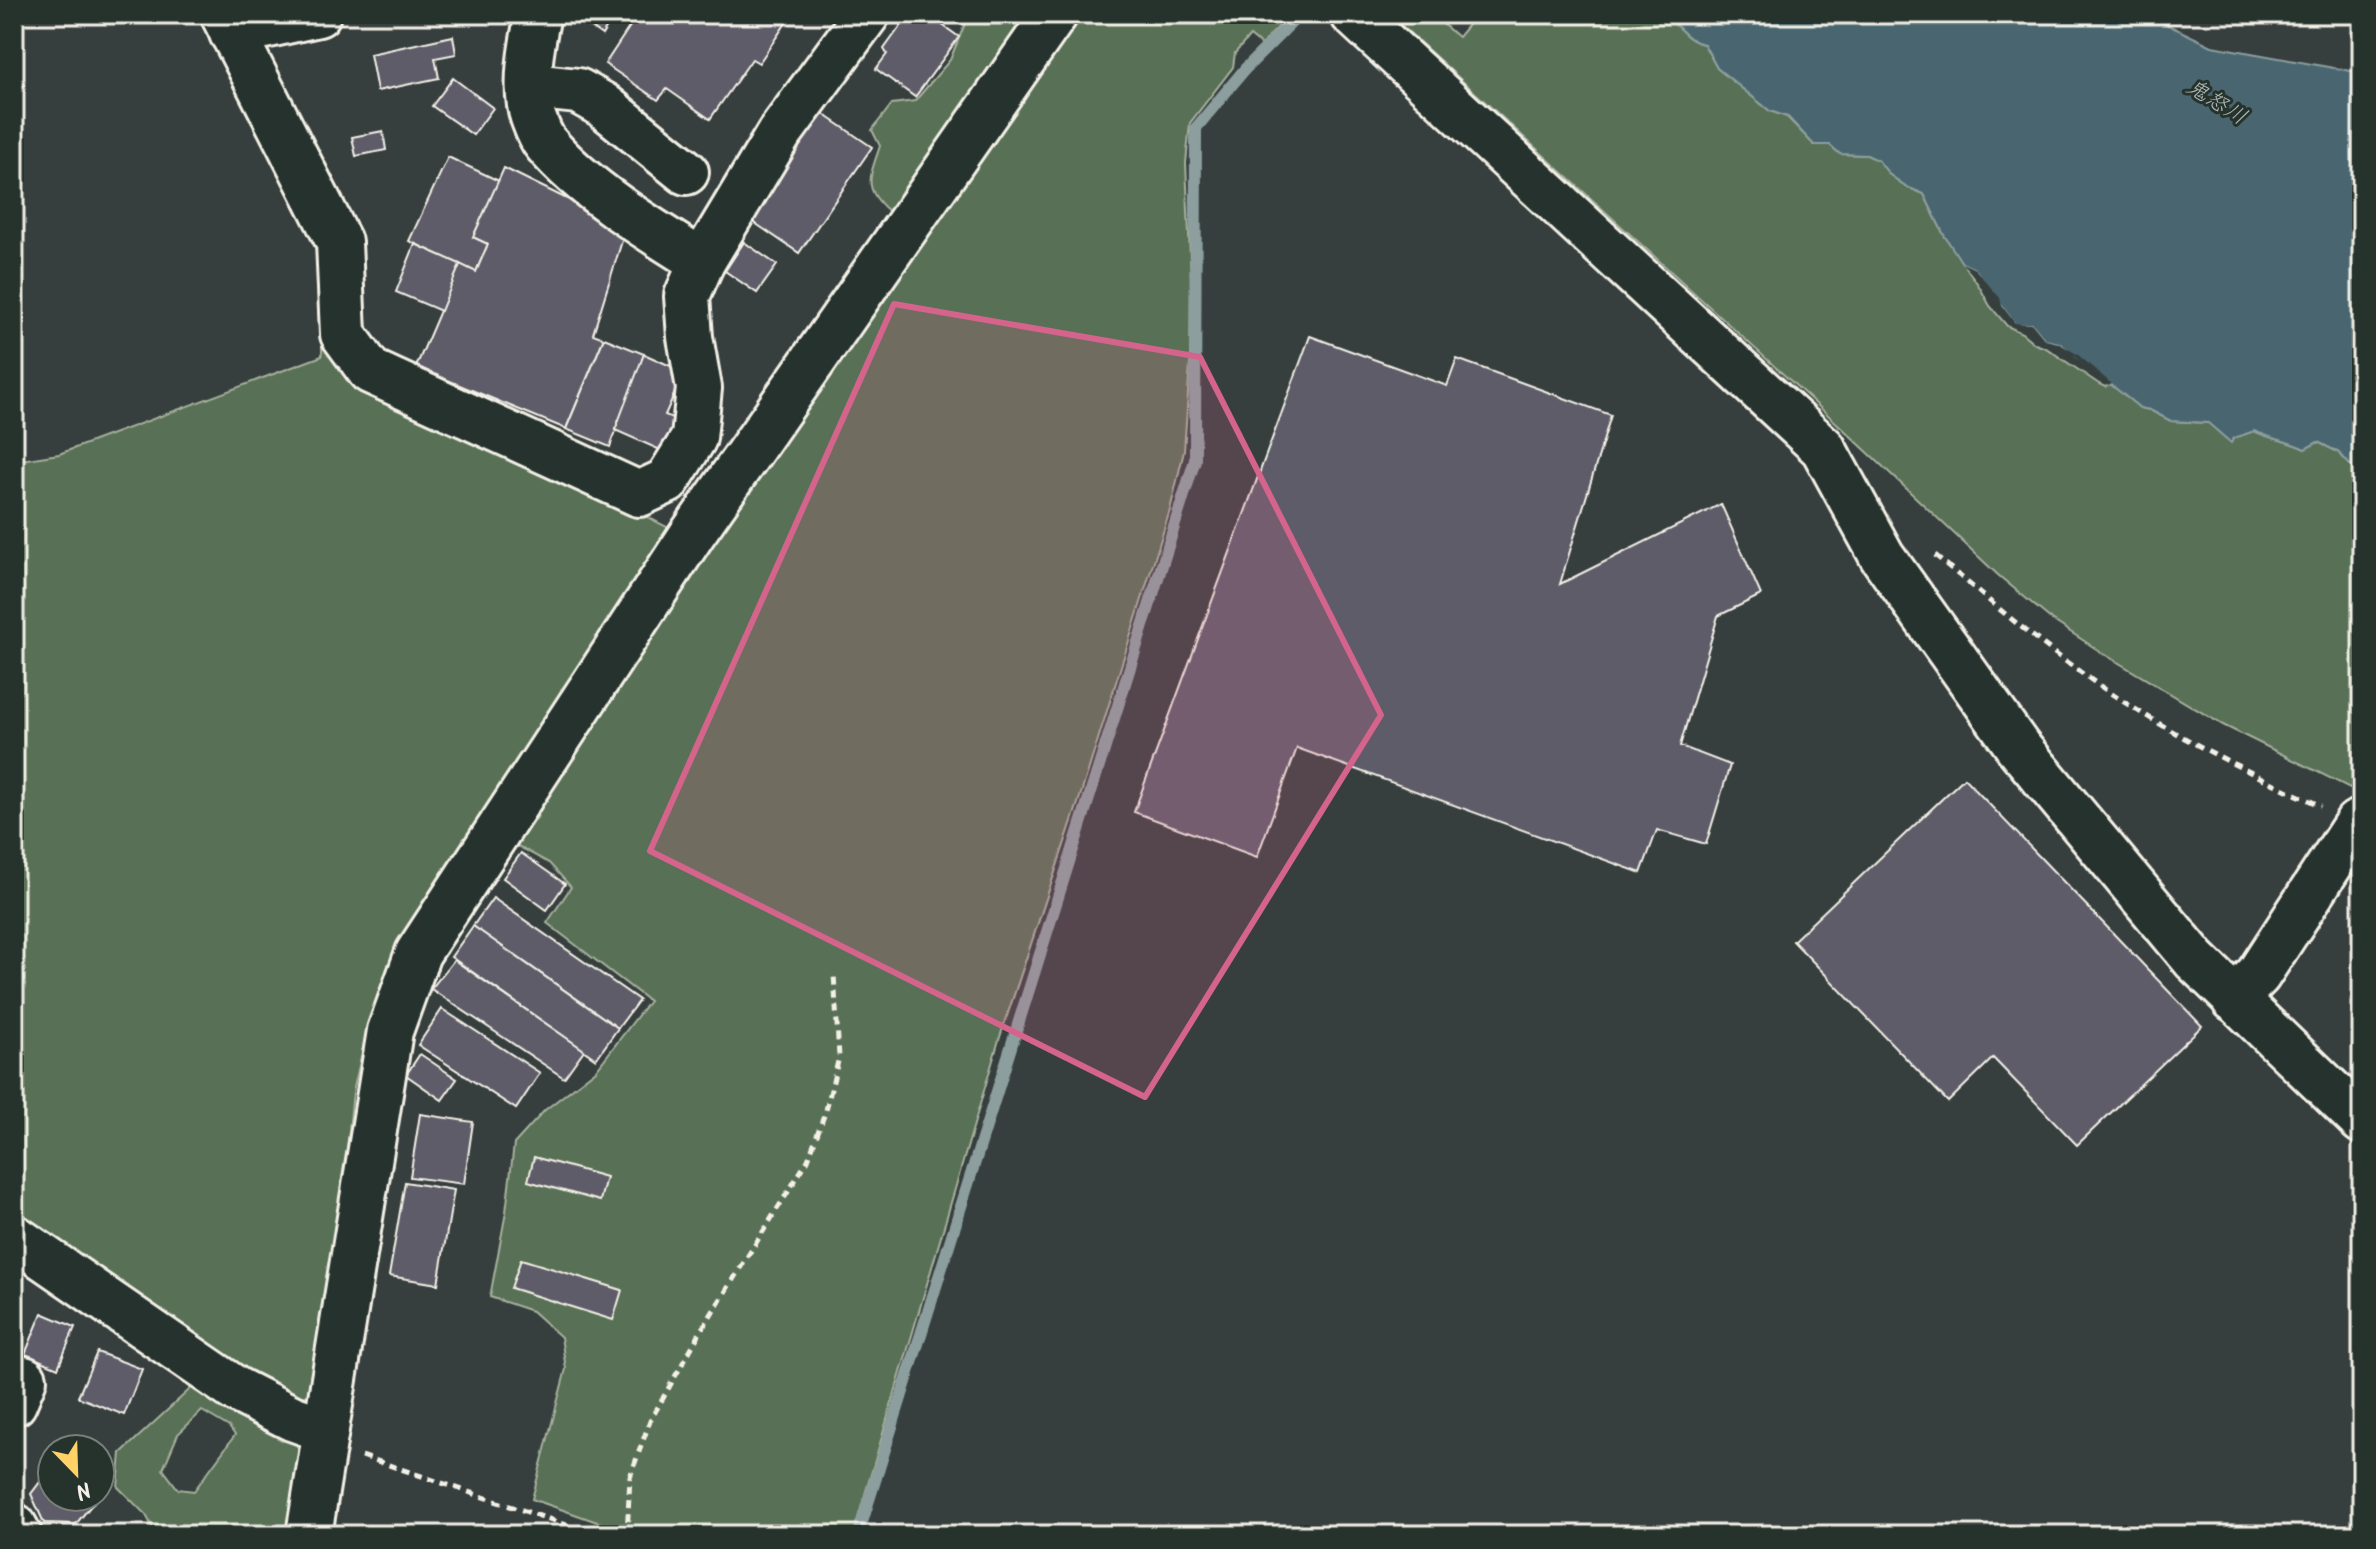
<svg xmlns="http://www.w3.org/2000/svg" width="2376" height="1549" viewBox="0 0 2376 1549" font-family="Kalam,'Klee One',sans-serif">
	<style>
		.green { fill: #597054; stroke: #a6b09e; stroke-width: 2; fill-rule: evenodd }
		.water { fill: #49666f; stroke: #8d9e9f; stroke-width: 2 }
		.pier { fill: #363f3e }
		.lines { fill: none; stroke-linecap: round; stroke-linejoin: round }
		.stream { stroke: #8d9e9f; stroke-width: 12 }
		.building { fill: #5d5b67; stroke: #f4f1e8; stroke-width: 2 }
		.minor-casing { stroke: #f4f1e8; stroke-width: 50 }
		.path { stroke: #f4f1e8; stroke-width: 5; stroke-dasharray: 8 6; stroke-linecap: butt }
		.minor { stroke: #26332d; stroke-width: 44 }
		.marked { fill: #d4648c; fill-opacity: 0.2; stroke: #d4648c; stroke-width: 6; stroke-linejoin: round }
		.labels { text-anchor: middle; dominant-baseline: central; stroke-width: 6; stroke-linejoin: round; paint-order: stroke }
		.water-label { font-size: 22px; font-style: italic; fill: #b0b9b8; stroke: #26332d }
	</style>
	<rect width="100%" height="100%" fill="#363f3e"/>
	<filter id="ink" filterUnits="userSpaceOnUse"><feTurbulence type="fractalNoise" baseFrequency=".0125" numOctaves="2"/><feDisplacementMap in="SourceGraphic" scale="16" xChannelSelector="R" yChannelSelector="G"/><feConvolveMatrix kernelMatrix="1 2 1 2 8 2 1 2 1" color-interpolation-filters="sRGB"/></filter>
	<g filter="url(#ink)">
		<g class="green">
			<path d="M969,14H1028L892,214C862,189 869,179 880,146L872,130L892,104L915,101L950,60Z"/>
			<polygon points="1068,14 1291,14 1261,45 1250,36 1235,53 1233,67 1190,123 1186,163 1191,282 1190,364 1184,451 1170,510 1079,800 998,1043 853,1535 634,1535 532,1499 566,1369 561,1337 532,1311 490,1297 506,1212 514,1144 545,1110 596,1070 649,1001 547,923 571,887 549,863 512,843 537,818 563,759"/>
			<path d="M1389,14H1431L1458,37L1477,14H1662C1678,23 1685,41 1704,44L1717,68L1770,111L1787,117L1814,145H1830L1840,154L1867,155L1878,160L1890,175L1907,187L1924,194L1944,235L1979,286L1990,306L2007,326L2022,333L2035,344L2046,348L2099,384L2105,387L2112,384L2140,408L2150,410L2171,421L2208,423L2234,438L2254,431C2272,439 2288,441 2305,449L2318,442L2338,452L2355,470L2362,471V794L2223,725L2104,654L2052,620L1998,575L1841,427Z"/>
			<polygon points="322,346 330,347 505,445 677,532 576,674 395,949 368,1026 353,1092 347,1149 349,1234 322,1372 308,1396 283,1398 14,1216 14,461 59,454 322,356"/>
			<path d="M200,1380L284,1434L309,1457L304,1535H152L153,1528L146,1515L118,1487L121,1453ZM202,1411L229,1427L235,1435L194,1491L178,1489L163,1469L178,1434Z"/>
		</g>
		<path class="water" d="M1662,14H2145L2212,46L2362,73V471L2355,470L2338,452L2318,442L2305,449C2288,441 2272,439 2254,431L2234,438L2231,443L2208,423L2171,421L2150,410L2140,408L2059,343L2045,340L2032,324H2015L1975,269L1962,263L1944,235L1924,194L1907,187L1890,175L1878,160L1867,155L1840,154L1830,145H1814L1788,117L1770,111L1717,68L1704,44C1686,41 1678,23 1662,14Z"/>
		<polygon class="pier" points="1962,263 1975,269 2000,298 2002,306 2015,323 2032,324 2045,340 2058,343 2077,354 2112,384 2108,386 2075,357 2057,347 2043,343 2030,328 2013,327 1998,308 1996,300"/>
		<g class="lines">
			<polyline class="stream" points="858,1535 1195,460 1196,128 1245,69 1300,14"/>
		</g>
		<g class="building">
			<polygon points="586,14 615,14 602,35 582,21"/>
			<polygon points="638,14 792,14 759,63 752,59 710,119 667,89 658,100 605,64"/>
			<polygon points="917,14 927,14 959,37 915,97 876,69 887,54 884,49 905,20 911,22"/>
			<polygon points="453,36 456,54 435,58 439,78 377,91 370,54"/>
			<polygon points="453,78 493,108 473,135 432,106"/>
			<polygon points="819,111 872,147 799,253 746,217"/>
			<polygon points="383,131 386,150 356,156 352,137"/>
			<polygon points="448,157 499,181 473,237 488,244 476,272 409,241"/>
			<polygon points="504,168 626,228 593,334 604,338 566,429 416,367 460,264 476,272 488,244 473,237"/>
			<polygon points="744,242 777,265 757,293 725,271"/>
			<polygon points="415,244 460,264 441,311 396,292"/>
			<polygon points="1310,336 1447,386 1457,359 1611,415 1560,584 1721,504 1761,595 1718,616 1680,746 1730,765 1706,844 1657,830 1641,873 1297,748 1257,857 1134,812"/>
			<polygon points="604,338 644,354 610,447 566,429"/>
			<polygon points="644,354 684,372 665,415 680,421 667,453 615,430"/>
			<polygon points="1964,778 2202,1026 2077,1145 1993,1058 1948,1102 1793,941"/>
			<polygon points="521,853 565,884 547,910 503,878"/>
			<polygon points="493,898 639,1000 618,1028 473,926"/>
			<polygon points="473,926 618,1028 596,1059 451,957"/>
			<polygon points="454,960 584,1050 564,1078 431,989"/>
			<polygon points="442,1009 540,1073 516,1109 418,1045"/>
			<polygon points="420,1054 457,1079 442,1100 406,1075"/>
			<polygon points="420,1114 473,1122 464,1184 410,1177"/>
			<polygon points="534,1157 606,1177 600,1201 528,1181"/>
			<polygon points="405,1182 454,1190 438,1284 389,1276"/>
			<polygon points="521,1259 622,1290 613,1320 511,1288"/>
			<polygon points="42,1313 75,1327 58,1368 25,1354"/>
			<polygon points="97,1352 142,1369 124,1415 78,1397"/>
			<polygon points="49,1470 52,1470 52,1497 92,1497 94,1502 76,1524 44,1523 31,1494"/>
		</g>
		<g class="lines">
			<g class="minor-casing">
				<g id="minor">
					<polyline points="223,14 339,242 343,334 370,371 639,494 667,481 694,438 699,388 690,337 687,296 702,262 779,134 867,14"/>
					<path d="M538,14C532,43 523,88 533,117C536,125 540,137 546,144C583,189 652,231 702,262"/>
					<polyline points="1353,14 1823,448 1882,556 2018,747 2195,960 2362,1121"/>
					<polyline points="232,33 318,14"/>
					<polyline points="530,86 578,91 603,105 686,172"/>
					<polyline points="2234,999 2258,975 2357,823"/>
					<polyline points="14,1237 235,1389 292,1418 326,1430"/>
					<polyline points="14,1403 24,1379"/>
					<polyline points="14,1526 19,1535"/>
					<polyline points="309,1535 390,1031 418,953 693,533 1055,14"/>
				</g>
			</g>
			<g class="path">
				<path d="M1935,555C1993,604 2051,654 2115,696C2180,739 2250,773 2321,806"/>
				<polyline points="362,1456 596,1535"/>
				<polyline points="627,1535 630,1477 650,1421 702,1329 808,1160 826,1110 839,1057 834,974"/>
			</g>
			<use href="#minor" class="minor"/>
		</g>
	</g>
	<path class="marked" d="M894,304L1200,357L1381,715L1145,1097L650,851Z"/>
	<g class="labels">
		<g class="water-label">
			<text transform="translate(2216 103) rotate(32)">鬼怒川</text>
		</g>
	</g>
	<rect width="2376" height="1549" fill="none" stroke="#26332d" stroke-width="48"/>
	<rect x="24" y="24" width="2328" height="1501" fill="none" stroke="#f4f1e8" stroke-width="3" filter="url(#ink)"/>
	<g transform="translate(76 1473) rotate(157)"><circle r="38" fill="#26332d" stroke="#787f78" stroke-width="2"/>
	<path d="M0-6L14 30L0 20L-14 30Z" fill="#ffd166"/>
	<text y="-12" font-size="22" font-weight="bold" text-anchor="middle" fill="#f4f1e8">N</text>
	</g>
</svg>
